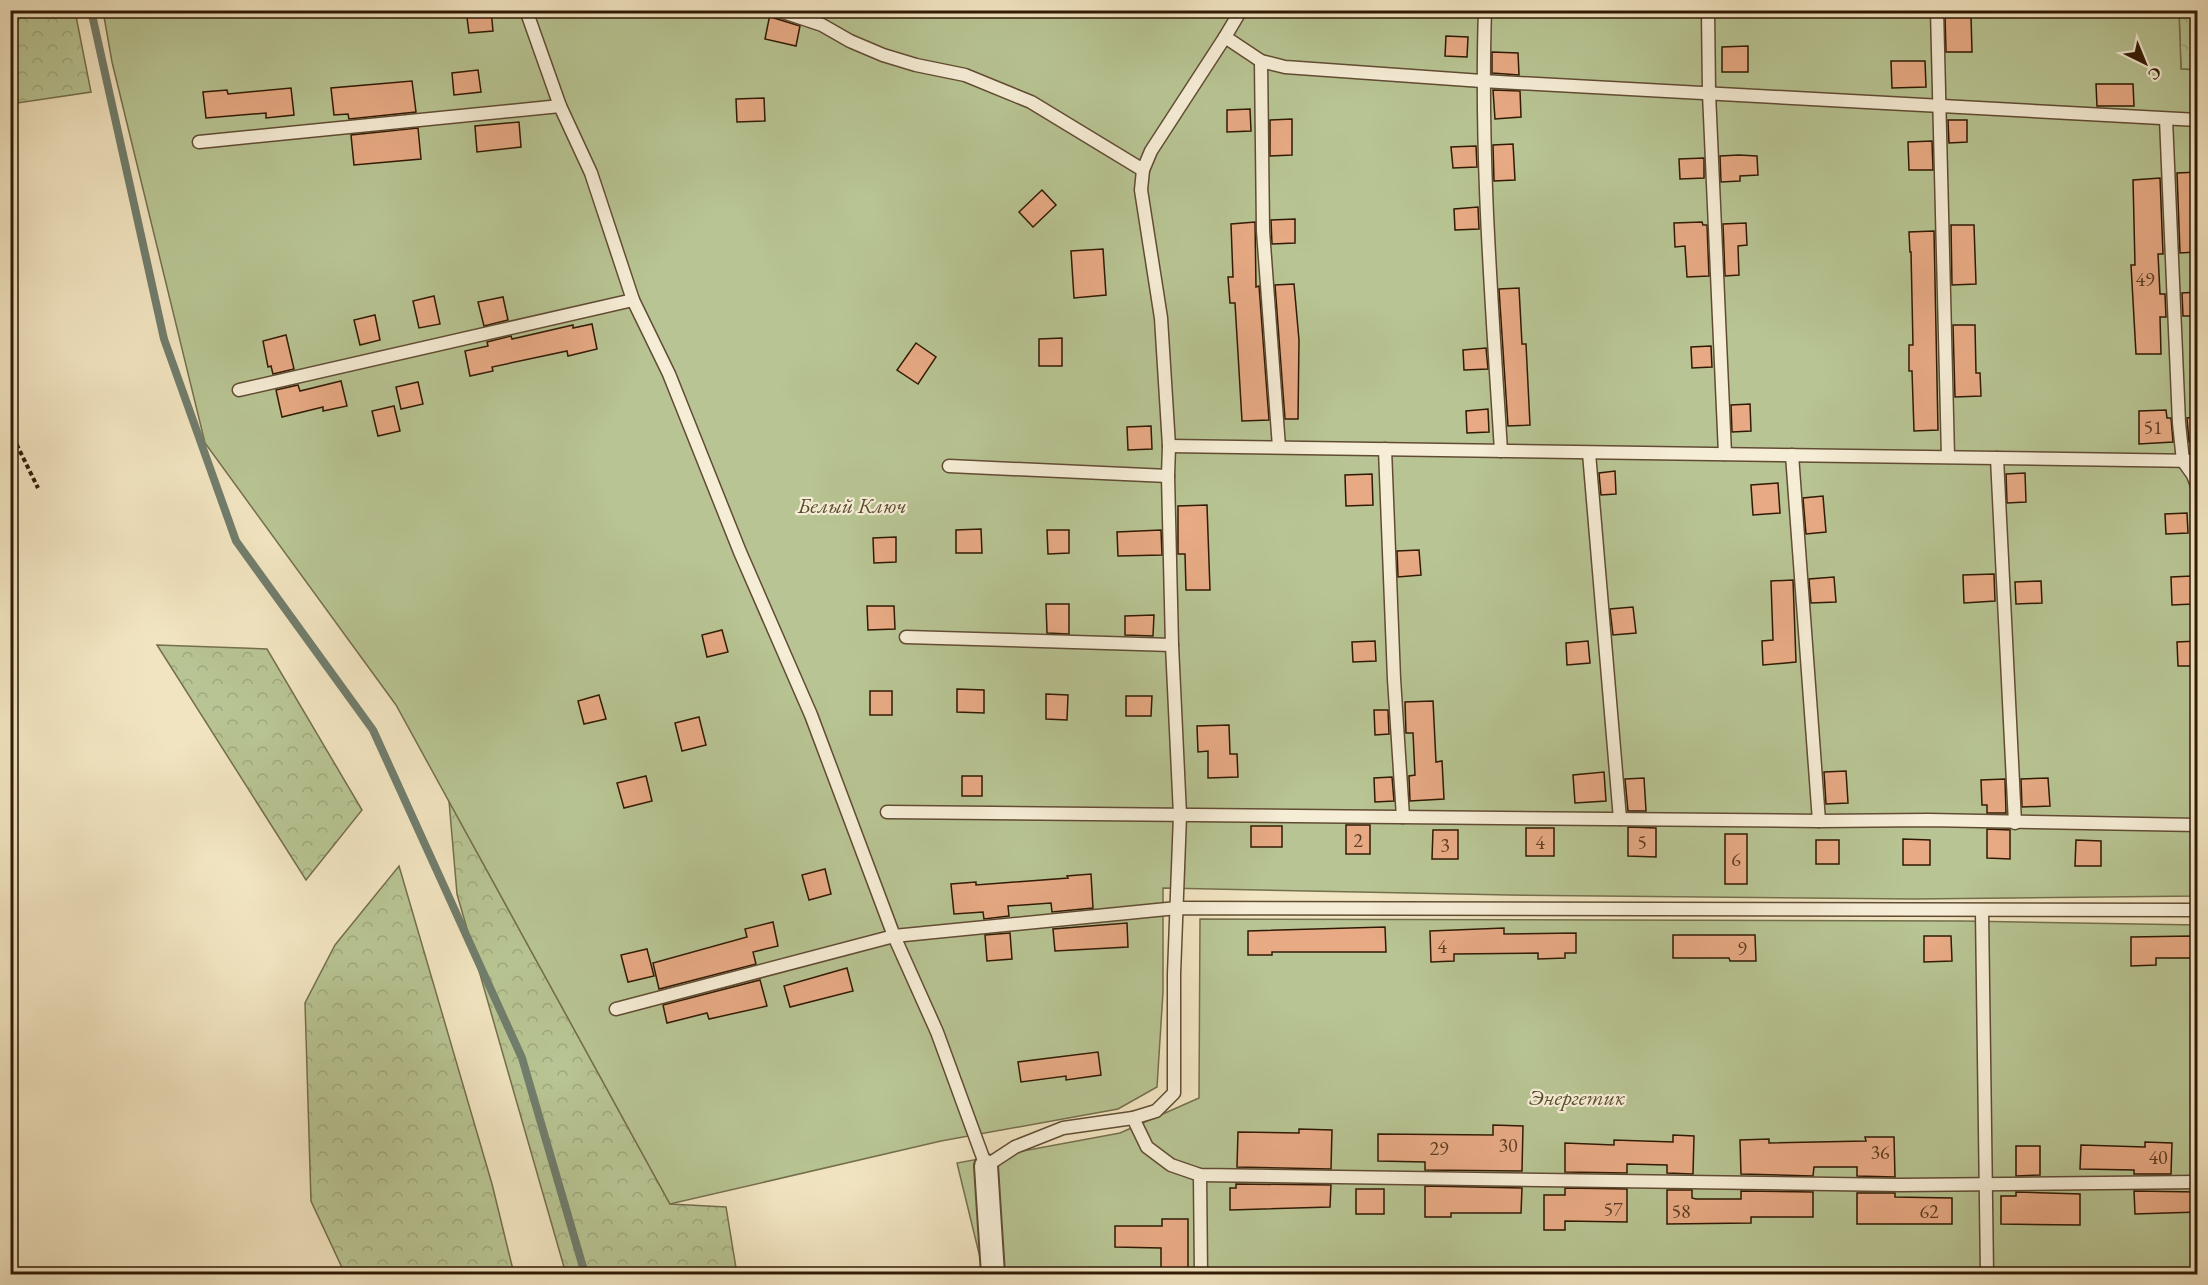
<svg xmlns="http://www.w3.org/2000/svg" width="2208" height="1285" viewBox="0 0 2208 1285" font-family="'EB Garamond',serif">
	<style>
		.forest { fill: url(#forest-crowns); stroke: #746f4c; stroke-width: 1.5 }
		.green { fill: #b8c493; stroke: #746f4c; stroke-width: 1.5 }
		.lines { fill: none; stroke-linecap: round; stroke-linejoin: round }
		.stream { stroke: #717d6c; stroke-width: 8 }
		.building { fill: #e7aa84; stroke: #311a04; stroke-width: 1.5 }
		.lane-casing { stroke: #614c33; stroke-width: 15 }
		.street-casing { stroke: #614c33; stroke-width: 26 }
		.path { stroke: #311a04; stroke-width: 4; stroke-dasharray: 4.5 3; stroke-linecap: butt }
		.lane { stroke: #f6edd6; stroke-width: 12 }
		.street { stroke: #f6edd6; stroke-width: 22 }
		.labels { text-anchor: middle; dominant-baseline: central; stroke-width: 4.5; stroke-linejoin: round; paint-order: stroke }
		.number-label { font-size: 20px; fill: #5e3e24 }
		.park-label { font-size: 22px; font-style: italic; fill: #5a4d2f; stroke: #f6edd6 }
	</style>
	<defs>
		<pattern id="forest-crowns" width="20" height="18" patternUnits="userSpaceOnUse" patternTransform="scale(1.5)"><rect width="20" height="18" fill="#b8c493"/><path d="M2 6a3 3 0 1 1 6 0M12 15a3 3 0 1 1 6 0" fill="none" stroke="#9fa87d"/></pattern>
	</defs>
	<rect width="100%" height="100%" fill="#f1e4c0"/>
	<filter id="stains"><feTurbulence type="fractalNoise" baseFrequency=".00333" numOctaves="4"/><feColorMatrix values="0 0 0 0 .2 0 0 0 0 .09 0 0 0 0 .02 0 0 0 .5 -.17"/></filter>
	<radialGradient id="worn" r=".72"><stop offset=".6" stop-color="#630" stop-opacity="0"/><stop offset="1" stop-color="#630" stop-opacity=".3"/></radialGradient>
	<g class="forest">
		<polygon points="10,11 75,11 91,92 11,104"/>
		<polygon points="2179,11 2197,11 2197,70 2181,69"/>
		<polygon points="157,645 267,649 362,810 306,880"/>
		<polygon points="449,801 670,1204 726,1207 737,1274 566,1274 457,894"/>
		<polygon points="399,866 492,1184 514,1274 345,1274 311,1201 305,1003 335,945"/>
	</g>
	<g class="green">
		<polygon points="103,11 2179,11 2181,69 2198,70 2197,896 1914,899 1509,895 1163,888 1163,992 1157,1087 1118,1109 941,1141 670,1204 396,705 205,443 112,62"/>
		<polygon points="1200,919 1963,921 2197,925 2197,1274 984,1274 957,1163 1120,1133 1199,1098"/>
	</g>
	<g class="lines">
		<polyline class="stream" points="91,10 164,339 236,541 373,730 522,1058 585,1274"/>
	</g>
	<g class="building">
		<polygon points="466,10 491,10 493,31 469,33"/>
		<polygon points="770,14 774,18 800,26 796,46 765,39"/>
		<polygon points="1945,16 1971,16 1972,52 1946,52"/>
		<polygon points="1446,36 1468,37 1467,57 1445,56"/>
		<polygon points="1748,46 1748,72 1722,72 1722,47"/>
		<polygon points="1492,52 1518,53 1519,75 1492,73"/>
		<polygon points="1891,61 1925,61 1926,87 1892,88"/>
		<polygon points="478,70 481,92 454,95 452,73"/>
		<polygon points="412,81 416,112 349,119 348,114 334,115 331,88"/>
		<polygon points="2096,84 2133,84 2134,106 2097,106"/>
		<polygon points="291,88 294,115 266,118 266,113 206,118 203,92 227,90 228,94"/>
		<polygon points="1493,90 1520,91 1521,117 1495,119"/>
		<polygon points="764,98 765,121 737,122 736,99"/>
		<polygon points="1250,109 1251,131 1227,132 1227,110"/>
		<polygon points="1292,119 1292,155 1270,156 1270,120"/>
		<polygon points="1948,120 1967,120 1967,142 1949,143"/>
		<polygon points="519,122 521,147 477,152 475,126"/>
		<polygon points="418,128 421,159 354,165 351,135"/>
		<polygon points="1932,141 1933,170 1909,170 1908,142"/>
		<polygon points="1513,144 1515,180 1494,181 1493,145"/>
		<polygon points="1476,146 1477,167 1453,168 1451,147"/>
		<polygon points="1739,155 1757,156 1758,175 1740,176 1740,181 1721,182 1720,156"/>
		<polygon points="1704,158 1704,178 1680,179 1679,159"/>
		<polygon points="2198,172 2198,197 2193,197 2195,252 2180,253 2177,173"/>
		<polygon points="2160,178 2163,254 2158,254 2160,294 2165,294 2166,317 2160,317 2161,354 2136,354 2131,265 2135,265 2133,180"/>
		<polygon points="1042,190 1056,205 1033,227 1019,212"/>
		<polygon points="1478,207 1479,229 1455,230 1454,209"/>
		<polygon points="1295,219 1295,243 1272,244 1271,220"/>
		<polygon points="1255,222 1256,287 1259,286 1269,420 1242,421 1235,303 1230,303 1228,277 1233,277 1231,224"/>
		<polygon points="1702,222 1703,225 1707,225 1709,276 1687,277 1685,246 1675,247 1674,223"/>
		<polygon points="1746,223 1747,245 1738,246 1739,275 1725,276 1723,224"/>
		<polygon points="1951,225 1974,225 1976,284 1952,285"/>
		<polygon points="1934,231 1938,430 1914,431 1912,371 1909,371 1909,345 1913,345 1911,252 1910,252 1909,232"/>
		<polygon points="1103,249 1106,295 1074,298 1071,251"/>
		<polygon points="1294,284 1299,340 1298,419 1285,419 1275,285"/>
		<polygon points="1519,288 1522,344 1526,344 1530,425 1508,426 1499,289"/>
		<polygon points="2198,292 2198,316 2183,316 2182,293"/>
		<polygon points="434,296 440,324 419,328 413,301"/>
		<polygon points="503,297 508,320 484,326 478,302"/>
		<polygon points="375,315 380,340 360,345 354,320"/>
		<polygon points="592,324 597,349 568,356 567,351 492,367 493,371 470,376 465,351 488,346 487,342 511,336 512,339 573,325 573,328"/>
		<polygon points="1953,325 1975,325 1976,373 1980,373 1981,396 1955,397"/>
		<polygon points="286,335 294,369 273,374 271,366 268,367 263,341"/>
		<polygon points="1062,338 1062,366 1039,366 1039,339"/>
		<polygon points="916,343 936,357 918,384 897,370"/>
		<polygon points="1711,346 1712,367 1692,368 1691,347"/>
		<polygon points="1486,348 1488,369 1464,370 1463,350"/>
		<polygon points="341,381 347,406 323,411 323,407 282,417 276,390 298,385 300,391"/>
		<polygon points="418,382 423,404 401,409 396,387"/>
		<polygon points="1750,404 1751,431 1732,432 1731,405"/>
		<polygon points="394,406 400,431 378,436 372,411"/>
		<polygon points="1488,409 1489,432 1467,433 1466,411"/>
		<polygon points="2166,410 2167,418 2171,418 2173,442 2139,444 2139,411"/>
		<polygon points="2198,417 2198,441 2189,442 2187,418"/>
		<polygon points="1151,426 1152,449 1128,450 1127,427"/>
		<polygon points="1615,471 1616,494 1601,495 1599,473"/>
		<polygon points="2025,473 2026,502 2007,503 2006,474"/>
		<polygon points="1372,474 1373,505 1346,506 1345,475"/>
		<polygon points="1778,483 1780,513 1753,515 1751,485"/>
		<polygon points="1823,496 1826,532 1806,534 1803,498"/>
		<polygon points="1207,505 1210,590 1186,590 1185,554 1178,554 1178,506"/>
		<polygon points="2187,513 2188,533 2166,534 2165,514"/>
		<polygon points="981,529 982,553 956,553 956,530"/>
		<polygon points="1047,530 1069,530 1069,553 1048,554"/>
		<polygon points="1161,530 1162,555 1118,556 1117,532"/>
		<polygon points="896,537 896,562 874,563 873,538"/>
		<polygon points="1419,550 1421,575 1398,577 1397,551"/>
		<polygon points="1994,574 1995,601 1964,603 1963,575"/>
		<polygon points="2192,576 2193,604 2172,605 2171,577"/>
		<polygon points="1834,577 1836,602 1811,603 1809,579"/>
		<polygon points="1793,580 1796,662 1763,665 1762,641 1773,640 1771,581"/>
		<polygon points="2041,581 2042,603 2016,604 2015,582"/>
		<polygon points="1046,604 1069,604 1069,634 1047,633"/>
		<polygon points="867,606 894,606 895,629 868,630"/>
		<polygon points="1633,607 1636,633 1613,635 1610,609"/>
		<polygon points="1154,615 1153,636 1125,635 1125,616"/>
		<polygon points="722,630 728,652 707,657 702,635"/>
		<polygon points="1375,641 1376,661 1353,662 1352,642"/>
		<polygon points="1588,641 1590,663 1567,665 1566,643"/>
		<polygon points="2198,641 2198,666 2178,666 2177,642"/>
		<polygon points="957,689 984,690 984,713 957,712"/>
		<rect x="870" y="691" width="22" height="24"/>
		<polygon points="1046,694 1068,695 1067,720 1046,719"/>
		<polygon points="599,695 606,719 584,724 578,701"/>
		<polygon points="1126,696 1152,696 1151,716 1126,716"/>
		<polygon points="1433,701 1436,762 1442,761 1444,799 1410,801 1409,776 1415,775 1413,733 1406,733 1405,702"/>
		<polygon points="1374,710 1388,710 1389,734 1375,735"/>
		<polygon points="699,717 706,745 682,751 675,723"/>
		<polygon points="1229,725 1230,754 1237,754 1238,777 1208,778 1208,751 1198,752 1197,726"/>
		<polygon points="1846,771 1848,803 1826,804 1824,772"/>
		<polygon points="1604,772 1606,801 1575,803 1573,775"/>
		<polygon points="646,776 652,801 624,808 617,783"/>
		<rect x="962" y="776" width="20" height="20"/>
		<polygon points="1392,777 1394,801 1375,802 1374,778"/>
		<polygon points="1644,778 1646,811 1628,811 1625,779"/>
		<polygon points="2048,778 2050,806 2022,807 2021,779"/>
		<polygon points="2005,779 2006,813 1987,813 1987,805 1982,805 1981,780"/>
		<rect x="1346" y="825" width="24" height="29"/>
		<rect x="1251" y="826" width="31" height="21"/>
		<polygon points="1628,827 1656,828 1656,857 1628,856"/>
		<rect x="1526" y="828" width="28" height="28"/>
		<polygon points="1987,829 2010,830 2010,859 1987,858"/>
		<polygon points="1433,830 1458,830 1458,859 1432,859"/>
		<rect x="1725" y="834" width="22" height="50"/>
		<polygon points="1903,839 1930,840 1930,865 1903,865"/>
		<rect x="1816" y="840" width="23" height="24"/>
		<polygon points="2076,840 2101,841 2101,866 2075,866"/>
		<polygon points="825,869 831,894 809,900 802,875"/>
		<polygon points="1091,874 1093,908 1052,912 1051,903 1008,906 1009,916 984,919 983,912 954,914 951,884 976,882 976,885 1068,878 1067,876"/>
		<polygon points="773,922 778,946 753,952 756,964 659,989 653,963 747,937 745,929"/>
		<polygon points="1127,923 1128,947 1055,951 1053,929"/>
		<polygon points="1385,927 1386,952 1272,952 1272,955 1248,955 1248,931"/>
		<polygon points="1504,928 1504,934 1576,933 1576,953 1565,953 1565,958 1538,959 1538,953 1454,954 1454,961 1431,962 1430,931"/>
		<polygon points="1010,933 1012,959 987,961 985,935"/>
		<polygon points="1673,935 1755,935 1756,961 1730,961 1729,958 1673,958"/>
		<polygon points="1924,936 1951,936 1952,961 1924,962"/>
		<polygon points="2192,936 2192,958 2156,958 2156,965 2131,966 2131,937"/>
		<polygon points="647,949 654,976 628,982 621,955"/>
		<polygon points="847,968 853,991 790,1007 784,986"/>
		<polygon points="760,980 767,1006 709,1019 707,1013 667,1023 663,1005"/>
		<polygon points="1098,1052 1101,1075 1066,1080 1066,1076 1021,1082 1018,1062"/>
		<polygon points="1493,1125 1523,1126 1522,1171 1425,1170 1425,1162 1378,1161 1378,1134 1493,1135"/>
		<polygon points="1299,1129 1332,1130 1331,1169 1237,1167 1238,1132 1299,1133"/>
		<polygon points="1673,1135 1694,1136 1693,1174 1667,1173 1667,1165 1627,1164 1627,1173 1565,1172 1565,1143 1614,1145 1614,1140 1673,1142"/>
		<polygon points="1865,1137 1894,1137 1895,1177 1857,1176 1857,1167 1814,1167 1813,1176 1741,1174 1740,1140 1769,1139 1769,1143 1866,1141"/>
		<polygon points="2145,1142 2172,1143 2171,1174 2134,1174 2134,1170 2080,1169 2081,1145 2145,1147"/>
		<polygon points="2016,1146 2040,1146 2040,1175 2016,1176"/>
		<polygon points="1236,1184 1331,1185 1330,1207 1230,1210 1230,1188 1236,1188"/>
		<polygon points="1425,1186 1522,1188 1521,1213 1451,1213 1451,1217 1425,1217"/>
		<polygon points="1565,1188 1627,1189 1627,1222 1565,1221 1565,1230 1544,1230 1544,1195 1565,1195"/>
		<rect x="1356" y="1189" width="28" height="25"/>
		<polygon points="1667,1190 1692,1190 1692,1198 1696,1199 1741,1199 1741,1191 1813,1192 1813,1217 1751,1217 1751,1223 1667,1224"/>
		<polygon points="2134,1191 2198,1192 2198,1212 2135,1214"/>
		<polygon points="2016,1192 2080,1194 2080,1225 2001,1224 2001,1196 2016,1196"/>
		<polygon points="1857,1193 1895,1193 1895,1197 1952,1198 1952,1224 1857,1224"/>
		<polygon points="1162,1219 1188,1219 1188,1275 1161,1275 1161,1248 1115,1247 1115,1226 1162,1226"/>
	</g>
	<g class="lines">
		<g class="lane-casing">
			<g id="lane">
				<polyline points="526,10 560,106 591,173 633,300 669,374 740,552 811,715 894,936 937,1032 986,1166 1015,1147 1063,1128 1133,1118 1156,1111 1174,1093 1174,974 1180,815 1172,645 1168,476 1169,446 1161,318 1141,190 1143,170 1151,151 1225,37 1241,10"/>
				<polyline points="777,10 822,25 850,41 883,55 916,65 965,75 1031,102 1143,170"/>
				<path d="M1485,10C1480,157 1492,304 1501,451"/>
				<polyline points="1708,10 1709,93 1725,454"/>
				<polyline points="1937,10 1948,457"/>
				<polyline points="1225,37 1261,61 1285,67 1482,81 2198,120"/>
				<polyline points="1261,61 1263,231 1279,447"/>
				<polyline points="2166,119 2179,423 2183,461 2193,475 2198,488"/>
				<polyline points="199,142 560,106"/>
				<polyline points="239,390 633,300"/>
				<polyline points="1169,446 2198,461"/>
				<polyline points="1385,449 1394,679 1403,817"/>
				<polyline points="1589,453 1620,819"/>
				<polyline points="1792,455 1819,821"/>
				<polyline points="1997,458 2015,823"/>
				<polyline points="949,466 1168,476"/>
				<polyline points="906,637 1172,645"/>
				<polyline points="887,812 1819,821 1928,820 2198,825"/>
				<polyline points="1982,911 1987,1274"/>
				<polyline points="616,1009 894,936 1177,908 2198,910"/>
				<polyline points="1133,1118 1147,1147 1171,1165 1200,1175 1900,1185 2198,1182"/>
				<polyline points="1200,1175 1201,1274"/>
			</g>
		</g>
		<g class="street-casing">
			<polyline id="street" points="986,1166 993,1274"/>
		</g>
		<polyline class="path" points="10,431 38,488"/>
		<use href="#lane" class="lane"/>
		<use href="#street" class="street"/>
	</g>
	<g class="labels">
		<g class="number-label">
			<text x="2145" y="279">49</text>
			<text x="2153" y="427">51</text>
			<text x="1358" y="840">2</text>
			<text x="1540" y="842">4</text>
			<text x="1642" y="842">5</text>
			<text x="1445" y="845">3</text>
			<text x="1736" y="859">6</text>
			<text x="1442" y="946">4</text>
			<text x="1742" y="948">9</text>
			<text x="1508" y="1145">30</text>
			<text x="1439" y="1148">29</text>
			<text x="1880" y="1152">36</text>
			<text x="2158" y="1157">40</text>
			<text x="1613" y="1209">57</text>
			<text x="1681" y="1211">58</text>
			<text x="1929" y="1211">62</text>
		</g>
		<g class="park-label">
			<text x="852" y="505">Белый Ключ</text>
			<text x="1577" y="1097">Энергетик</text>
		</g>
	</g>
	<rect width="2208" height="1285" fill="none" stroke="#f1e4c0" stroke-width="36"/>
	<rect x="12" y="12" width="2184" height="1261" fill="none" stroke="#311a04" stroke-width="3"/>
	<rect x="18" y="18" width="2172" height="1249" fill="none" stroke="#311a04" stroke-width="1.5"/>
	<g transform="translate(2145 63) rotate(137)" stroke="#f6edd6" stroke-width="4.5" paint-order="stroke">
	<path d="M0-4.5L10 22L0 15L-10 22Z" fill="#311a04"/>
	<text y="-9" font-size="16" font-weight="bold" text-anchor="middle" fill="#311a04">С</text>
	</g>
	<rect width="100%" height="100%" filter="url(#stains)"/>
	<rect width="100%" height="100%" fill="url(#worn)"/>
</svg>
